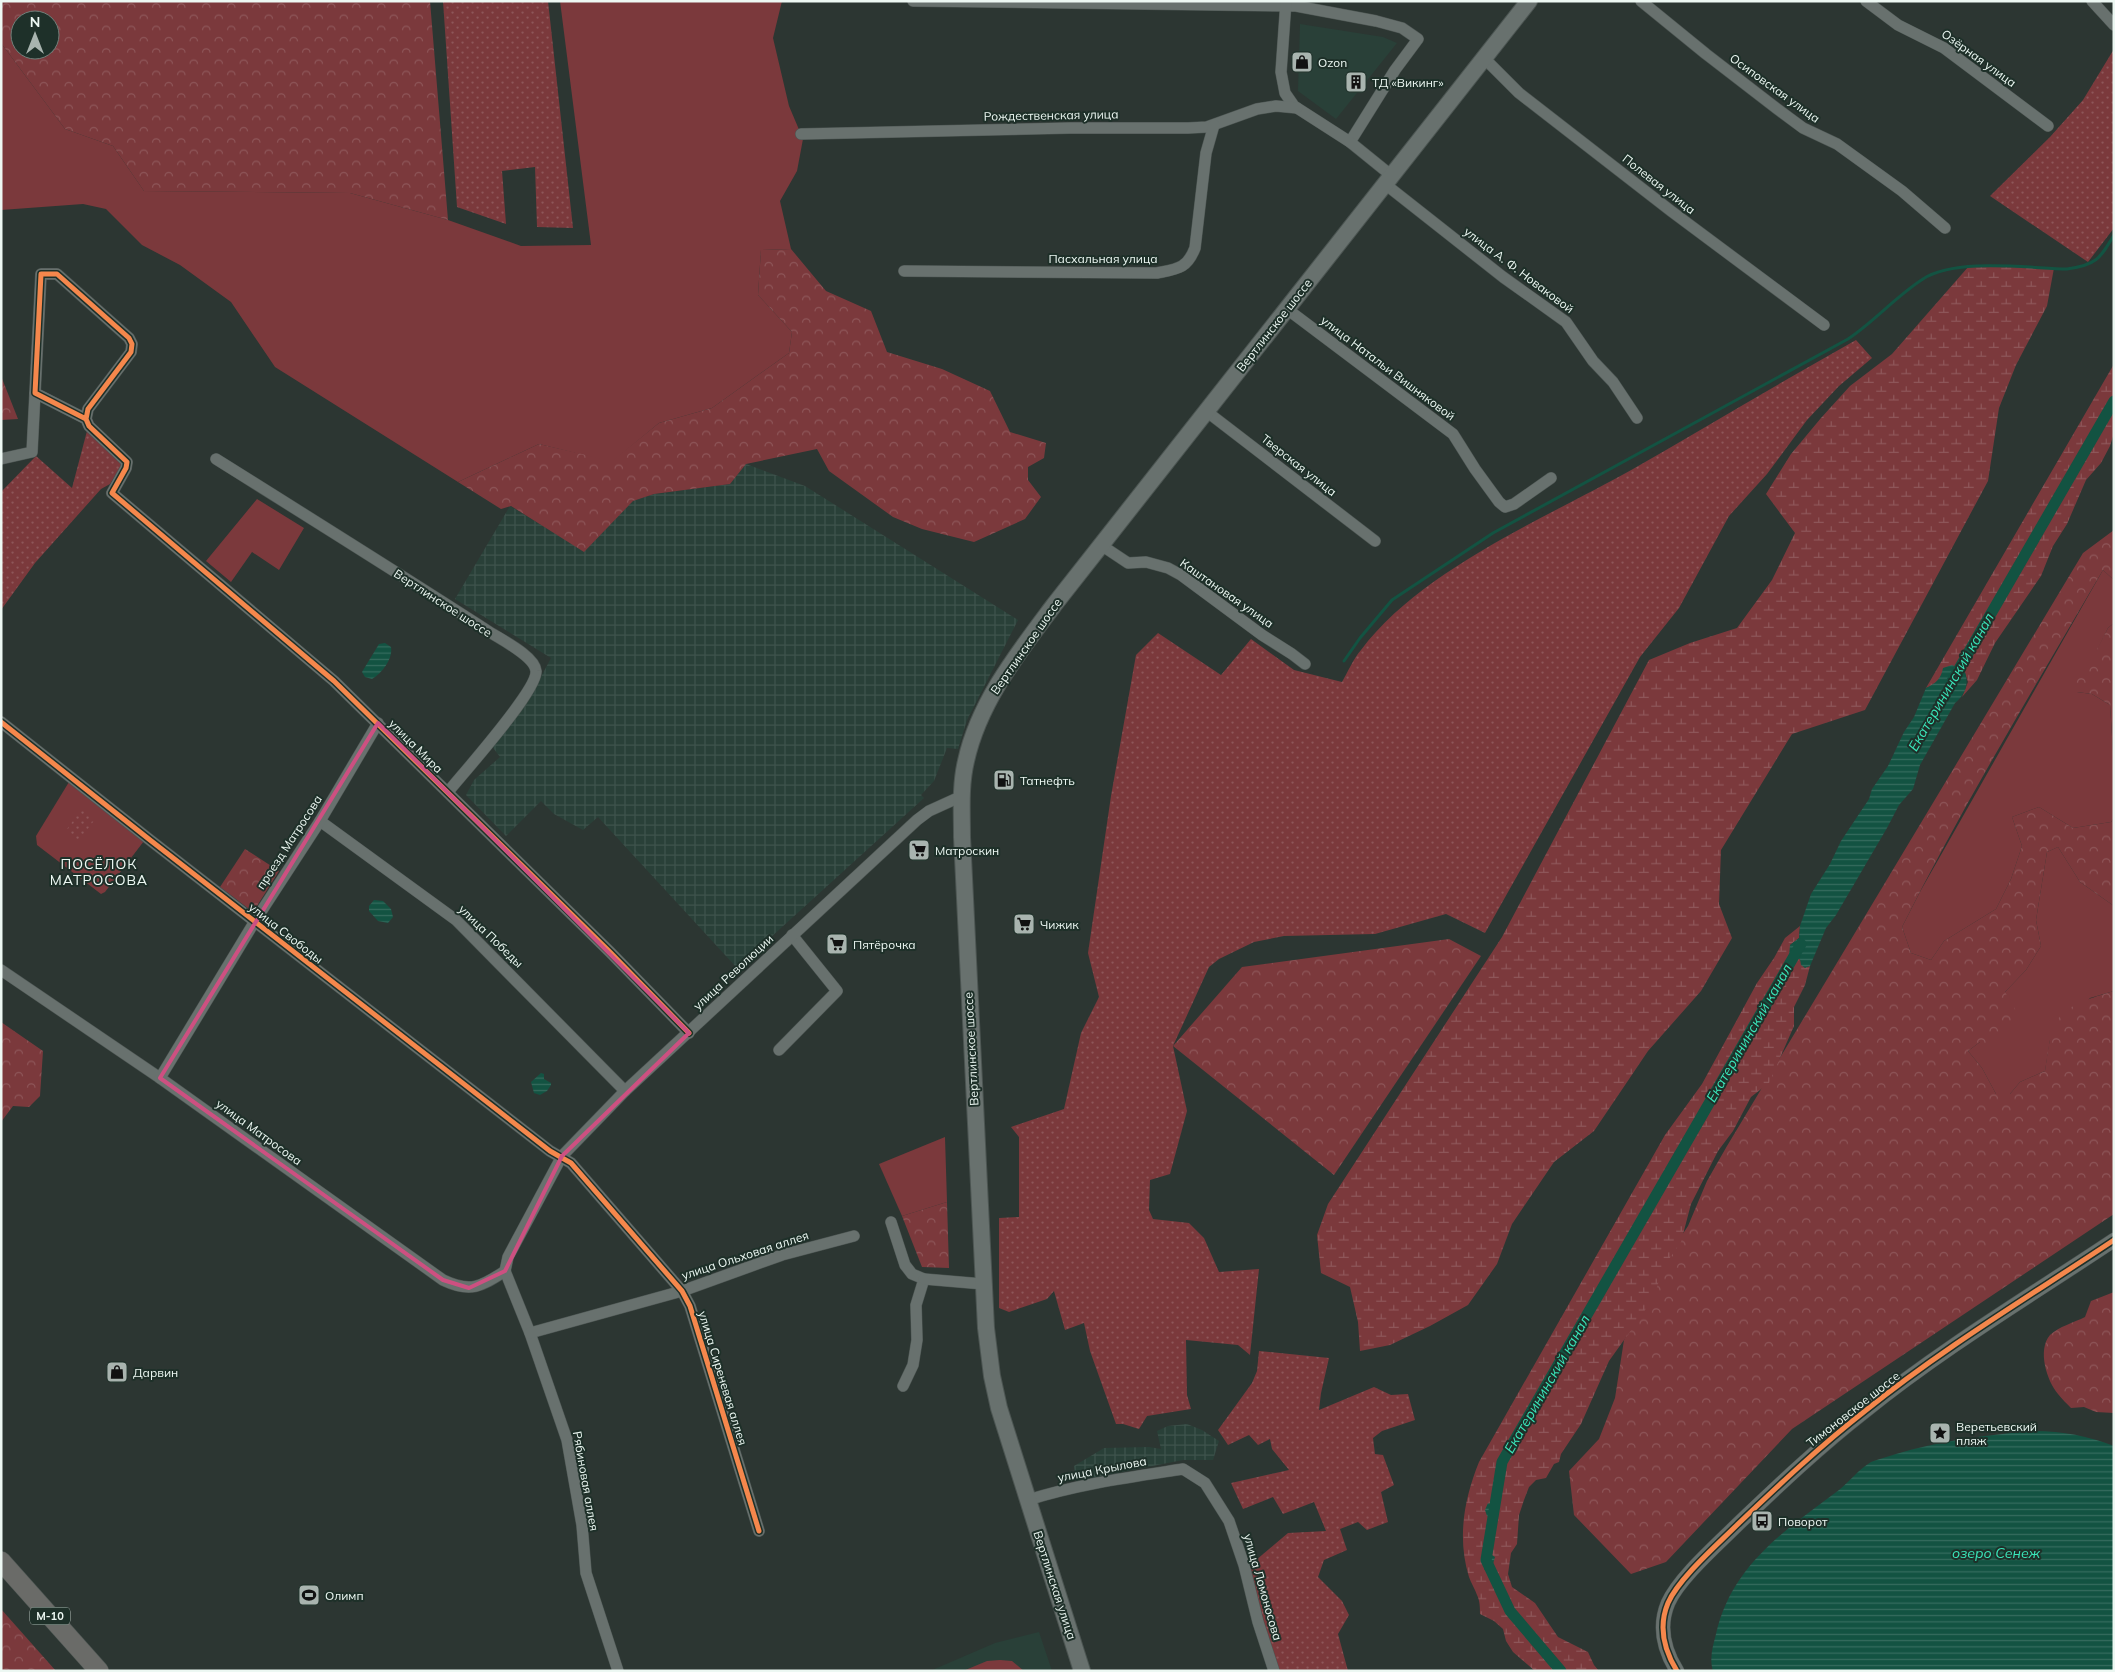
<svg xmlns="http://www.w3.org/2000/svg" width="2115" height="1672" viewBox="0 0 2115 1672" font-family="Mulish,sans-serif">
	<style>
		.built { fill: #294038 }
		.industrial { fill: url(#industrial-grid) }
		.grass { fill: #7b393c }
		.forest { fill: url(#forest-crowns); fill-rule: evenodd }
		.wetland { fill: url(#wetland-marsh) }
		.park { fill: url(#park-dots) }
		.water { fill: url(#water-rules) }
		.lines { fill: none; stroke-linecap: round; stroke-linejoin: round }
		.stream { stroke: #135342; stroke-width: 3 }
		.canal { stroke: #135342; stroke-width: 11 }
		.minor-casing { stroke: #4c5552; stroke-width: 12 }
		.tertiary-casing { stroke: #4c5552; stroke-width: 15 }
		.secondary-casing { stroke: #4c5552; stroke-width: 18 }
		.trunk-casing { stroke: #4c5552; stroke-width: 20 }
		.minor { stroke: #68716e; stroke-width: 11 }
		.tertiary { stroke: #68716e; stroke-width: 14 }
		.secondary { stroke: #68716e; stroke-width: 16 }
		.trunk { stroke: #6a6b68; stroke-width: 19 }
		.cycleway-casing { stroke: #1e3029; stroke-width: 8 }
		.cycleway { stroke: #f5874c; stroke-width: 5 }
		.marked { fill: none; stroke: #cd5081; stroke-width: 4; stroke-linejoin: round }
		.labels { text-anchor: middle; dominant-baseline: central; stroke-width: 4; stroke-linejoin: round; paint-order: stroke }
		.shield { fill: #1e3029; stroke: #afbcb6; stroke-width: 1 }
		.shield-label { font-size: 11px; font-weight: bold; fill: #edf8f3 }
		.street-label { font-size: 12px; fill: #edf8f3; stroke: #1e3029 }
		.poi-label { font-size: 12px; fill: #edf8f3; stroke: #1e3029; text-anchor: start }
		.water-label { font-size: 14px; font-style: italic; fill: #3ae7bb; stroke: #1e3029 }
		.neighbourhood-label { font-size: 14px; letter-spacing: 1px; fill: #edf8f3; stroke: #1e3029 }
	</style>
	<defs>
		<pattern id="industrial-grid" width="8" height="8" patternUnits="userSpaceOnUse" patternTransform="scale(1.25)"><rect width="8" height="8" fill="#294038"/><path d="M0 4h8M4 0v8" fill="none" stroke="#3e534c"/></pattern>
		<pattern id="forest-crowns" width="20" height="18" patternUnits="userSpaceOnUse" patternTransform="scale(1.25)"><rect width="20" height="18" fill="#7b393c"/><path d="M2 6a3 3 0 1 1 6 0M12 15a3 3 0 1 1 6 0" fill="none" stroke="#8e5659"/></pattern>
		<pattern id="wetland-marsh" width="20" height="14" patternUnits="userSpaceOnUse" patternTransform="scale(1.25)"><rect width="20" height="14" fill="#7b393c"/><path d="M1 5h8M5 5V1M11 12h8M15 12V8" fill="none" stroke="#8e5659"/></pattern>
		<pattern id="park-dots" width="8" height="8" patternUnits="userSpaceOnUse" patternTransform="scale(1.25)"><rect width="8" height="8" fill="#7b393c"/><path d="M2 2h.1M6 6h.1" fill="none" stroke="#8e5659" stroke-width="1.8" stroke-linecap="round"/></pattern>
		<pattern id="water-rules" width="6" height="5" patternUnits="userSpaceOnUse" patternTransform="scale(1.25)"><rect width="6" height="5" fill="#135342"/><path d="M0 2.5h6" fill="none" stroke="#366c5e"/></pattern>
	</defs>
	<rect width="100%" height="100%" fill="#2c3632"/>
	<g class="built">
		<polygon points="1300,24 1383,37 1397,43 1336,119 1298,91"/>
		<polygon points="1039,1632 1052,1671 930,1671 995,1643"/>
	</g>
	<g class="industrial">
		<polygon points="746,464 805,486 1018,620 967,720 958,749 947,748 934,781 921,795 924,798 737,968 598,817 583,830 554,814 541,801 506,836 466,795 474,780 500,757 491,745 527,703 551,658 455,599 510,506 584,551 633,501 654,494 730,484"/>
		<polygon points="1187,1424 1202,1430 1219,1441 1213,1460 1183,1460 1076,1481 1074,1466 1104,1448 1149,1447 1161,1449 1157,1431 1168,1426"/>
	</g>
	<g class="grass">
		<polygon points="560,1 782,1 773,38 789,106 803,139 797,171 780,201 791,249 761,250 758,295 792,332 789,353 712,408 659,423 612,462 539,444 458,482 275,367 231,302 180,265 142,245 106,209 83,204 1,210 1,43 65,129 113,146 144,191 350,193 448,220 521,246 591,245"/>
		<polygon points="257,499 304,528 279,570 252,552 231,582 206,561"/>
		<polygon points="2103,570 2114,580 2114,623 2108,628 2077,692 2092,694 2110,705 2114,767 2114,818 2111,822 2073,828 2039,807 2012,817 2022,846 2011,879 1996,909 1944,941 1931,960 1911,953 1902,927 1921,890"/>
		<polygon points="69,782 144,841 105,892 101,894 37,845 36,836"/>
		<polygon points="2058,847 2080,882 2114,906 2114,991 2090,998 2050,1040 2045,1071 2020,1082 2010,1094 1996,1094 1982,1068 1968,1051 1980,1042 2005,992 2026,970 2041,946 2036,920 2047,852"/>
		<polygon points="945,1137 947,1202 902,1216 879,1164"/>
		<polygon points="1000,1660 1012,1661 1024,1671 963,1671 987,1661"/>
	</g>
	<g class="forest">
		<path d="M1,1H430L448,220L350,193L144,191L113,146L65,129L1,43ZM20,20H50V50H20Z"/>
		<polygon points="791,249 826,291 871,311 887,352 942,369 990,391 1010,432 1046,443 1044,458 1028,467 1028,480 1041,497 1025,519 974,542 922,529 893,517 829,471 817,449 746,464 730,484 654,494 633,501 584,552 511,506 501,509 458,482 539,444 612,461 659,423 712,408 789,353 792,332 758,295 761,250"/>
		<polygon points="1,376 18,419 1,420"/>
		<path d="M2114,530V580L2103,570C2034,688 1963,805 1902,927L1911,953L1931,960L1944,941L1996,909L2011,879L2022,846L2012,817L2039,807L2073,828L2111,822L2114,818V906L2080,882L2058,847L2047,852L2036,920L2041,946L2026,970L2005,992L2017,1012L1996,1045L1980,1042L1968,1051L1982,1068L1996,1094H2010L2020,1082L2045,1071C2048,1054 2049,1029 2061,1015C2070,1004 2100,995 2114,991V1214L1792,1429L1666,1562L1631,1574L1574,1515L1569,1471L1599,1439L1615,1398L1624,1340L1664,1262L1688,1226L1707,1181L1727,1146L2083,553Z"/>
		<polygon points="2114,623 2114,767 2110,705 2092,694 2077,692 2064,679 2090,663 2108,628"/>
		<polygon points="245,849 279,871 257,906 249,909 220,887"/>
		<polygon points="1449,939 1481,956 1334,1175 1173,1046 1242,967"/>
		<polygon points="1,1022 43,1051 40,1096 29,1107 13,1106 1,1122"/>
		<polygon points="947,1202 949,1268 922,1267 902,1216"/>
		<path d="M2114,1292V1413L2096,1412L2084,1407L2071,1408C2067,1404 2062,1399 2058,1394C2047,1381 2037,1350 2050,1335C2058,1327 2075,1322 2085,1317L2091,1301Z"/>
		<polygon points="1,1609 56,1671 1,1671"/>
	</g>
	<g class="wetland">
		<polygon points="1969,266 2054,268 2047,306 2016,365 1999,408 1988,481 1865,710 1792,734 1721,850 1719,904 1732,938 1701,991 1648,1051 1594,1131 1554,1162 1512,1224 1497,1264 1468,1305 1430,1326 1390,1345 1360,1351 1358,1322 1350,1287 1321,1273 1317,1235 1328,1204 1502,937 1649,660 1690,643 1737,628 1772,580 1795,533 1766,494 1791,454 1821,418 1850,386 1892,354"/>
		<polygon points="2114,364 2114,433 2110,446 2101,463 2086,480 2067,524 2053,546 2041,576 1995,643 1977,680 1962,697 1968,682 1965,673 1952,665 1936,684 1926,688"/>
		<path d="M1800,926L1799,938L1790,945L1805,967L1810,966L1805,985L1794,1007V1026L1769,1083L1751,1097L1733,1131L1718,1151L1691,1204L1681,1242L1664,1266L1656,1290L1644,1312L1609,1361L1581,1424L1561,1454L1559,1462L1554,1464L1546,1478L1536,1480L1529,1487L1524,1500L1519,1515L1517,1544L1511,1553L1508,1574L1512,1587L1535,1603L1558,1637L1588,1652L1594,1665L1599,1671H1535L1513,1652L1506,1641L1503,1629L1494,1621L1480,1614C1480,1608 1480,1601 1477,1595C1475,1589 1471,1583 1469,1577C1457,1538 1464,1499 1479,1462L1665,1135L1702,1084L1757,983L1774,958L1785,938Z"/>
	</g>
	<g class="park">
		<polygon points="443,1 548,1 573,228 537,227 535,167 502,171 506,224 457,207"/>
		<polygon points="2114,49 2114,228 2088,262 1990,196 2050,137 2083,100"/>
		<path d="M1856,340L1872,358L1839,386L1807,420L1767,474L1729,516L1679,608L1640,657L1485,933L1446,914L1375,934L1284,936L1254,942L1219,959L1209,967L1173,1046L1187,1111L1170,1174L1150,1180L1149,1210L1153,1219L1189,1223L1204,1238L1219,1272L1259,1269L1250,1355L1238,1345L1186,1340L1187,1395L1191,1409L1147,1416L1139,1429L1123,1424H1116L1090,1351L1084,1323L1065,1330L1054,1291L1047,1299L1009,1312L999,1308V1218L1019,1217V1137L1011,1127L1064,1109L1081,1033L1099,997L1088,953L1111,796L1136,655L1158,633L1221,675L1251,639L1294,670L1342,682C1348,672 1353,659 1361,650C1422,569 1546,518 1633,469C1708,426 1781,382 1856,340Z"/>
		<polygon points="87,431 121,460 122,465 110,484 101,489 35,563 1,610 1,492 36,456 72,488"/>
		<polygon points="82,808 96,818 78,842 65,832"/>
		<polygon points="1259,1351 1329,1358 1321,1393 1319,1410 1374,1387 1391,1395 1408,1394 1415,1420 1382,1431 1373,1438 1375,1454 1383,1455 1394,1485 1381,1492 1388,1522 1367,1530 1358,1522 1340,1529 1347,1550 1324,1560 1318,1577 1342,1601 1349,1615 1338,1634 1348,1671 1277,1671 1268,1642 1249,1566 1288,1533 1326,1531 1314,1502 1283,1514 1273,1497 1243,1509 1231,1483 1289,1470 1272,1449 1270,1439 1258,1445 1249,1435 1228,1445 1218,1430 1252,1383 1257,1371"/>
	</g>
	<g class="water">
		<path d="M385,643L391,647C393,659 382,673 372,679L365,677L362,672L379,644Z"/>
		<path d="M1952,665L1965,672C1969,685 1965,695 1955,703L1920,765L1913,789L1899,805L1887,828L1836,915L1826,928L1810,966L1805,968L1801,965L1800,959L1789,956L1790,945L1799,938L1800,926L1811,894L1830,864L1841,841L1869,799L1872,789L1888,766L1904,732L1914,717L1926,688C1936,683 1941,679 1943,668Z"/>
		<polygon points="374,900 383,901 391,909 393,917 388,923 378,921 369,911 369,906"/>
		<polygon points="541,1073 544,1074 544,1079 551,1083 551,1085 547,1091 540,1095 534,1093 531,1082"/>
		<path d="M2027,1431C2058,1430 2086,1435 2114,1446V1671H1713C1709,1658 1713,1646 1716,1634C1732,1564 1786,1530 1839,1490C1849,1482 1859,1469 1871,1462C1878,1459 1888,1457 1896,1454C1938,1441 1983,1436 2027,1431Z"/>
		<polygon points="1488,1503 1495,1507 1495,1512 1491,1517 1487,1516 1485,1510"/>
		<polygon points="1488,1546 1492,1549 1492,1555 1495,1557 1493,1564 1495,1570 1489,1575 1484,1569 1487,1559 1483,1552 1484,1547"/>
	</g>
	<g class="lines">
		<path class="stream" d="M1344,661L1360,638L1392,600L1493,533L1848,339C1875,321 1895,297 1923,279C1956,258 2027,268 2067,269C2096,265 2100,259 2114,235"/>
		<g class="canal">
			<polyline points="1952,681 2114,401"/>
			<polyline points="1561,1671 1510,1611 1486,1560 1502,1462 1801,944"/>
		</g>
		<g class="minor-casing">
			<g id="minor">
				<polyline points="913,1 1296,6 1376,21 1402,28 1418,39 1395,70 1350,142"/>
				<polyline points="1286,1 1281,72 1285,93 1294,106 1350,142 1392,176"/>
				<polyline points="1641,1 1706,54 1776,108 1803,128 1837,144 1902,191 1945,228"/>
				<polyline points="1866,1 1898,25 1944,48 2048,126"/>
				<polyline points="2092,1 2114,25"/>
				<polyline points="1484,58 1519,93 1671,211 1824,325"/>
				<polyline points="801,134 1070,128 1188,128 1207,127 1257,109 1276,106 1297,108"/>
				<polyline points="1385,184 1503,277 1566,322 1593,361 1613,382 1637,418"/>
				<path d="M904,271L1157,273C1177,269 1187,269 1195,248L1206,153L1214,125"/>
				<polyline points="1287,309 1453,434 1475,469 1499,502 1505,507 1514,504 1551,478"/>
				<polyline points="1206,411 1375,541"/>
				<polyline points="86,419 35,393 41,274 57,274 129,338 132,344 131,352 88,409 86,419 89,426 127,462 126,468 112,493 334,681 610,952 689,1033"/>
				<polyline points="1,459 32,452 35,393"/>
				<path d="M216,459C307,516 398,573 488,631C500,639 535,656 536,671C538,690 464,772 448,792"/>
				<polyline points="1101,545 1128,563 1146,562 1168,568 1181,575 1262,635 1292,654 1305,664"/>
				<polyline points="1,722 150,840 550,1151 571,1163 682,1291 690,1306 759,1531"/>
				<polyline points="320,821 456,920 625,1091"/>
				<path d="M1,970L160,1078L443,1280C470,1293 481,1287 505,1271"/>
				<polyline points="779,1050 837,991 792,935"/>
				<polyline points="160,1078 255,921 320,821 378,723"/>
				<polyline points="891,1222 905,1265 912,1274 924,1279 916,1305 917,1340 913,1365 903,1386"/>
				<polyline points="505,1271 508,1257 562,1156 625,1091 917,820 929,811 962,796"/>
				<polyline points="505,1271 530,1333 567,1440 582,1525 586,1573 618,1671"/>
				<polyline points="924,1279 983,1284"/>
				<polyline points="530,1333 682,1291 782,1255 854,1236"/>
				<path d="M1028,1500C1078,1484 1131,1477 1183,1469L1205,1483L1229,1521L1244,1565L1258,1622L1274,1671"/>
			</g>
		</g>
		<g class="tertiary-casing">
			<path id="tertiary" d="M1677,1671C1664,1650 1658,1627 1668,1603C1679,1578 1718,1544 1738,1524C1779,1485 1820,1446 1865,1411C1943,1348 2030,1296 2114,1240"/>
		</g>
		<g class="secondary-casing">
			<path id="secondary" d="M1082,1671L999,1408L992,1376L986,1328L962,837C962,812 960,786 966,761C979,702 1018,653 1054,605L1529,1"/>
		</g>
		<g class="trunk-casing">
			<polyline id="trunk" points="1,1561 99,1671"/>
		</g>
		<use href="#minor" class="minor"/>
		<use href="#tertiary" class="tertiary"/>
		<use href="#secondary" class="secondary"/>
		<use href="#trunk" class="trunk"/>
		<g class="cycleway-casing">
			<g id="cycleway">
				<polyline points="86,419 35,393 41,274 57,274 129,338 132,344 131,352 88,409 86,419 89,426 127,462 126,468 112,493 334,681 610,952 689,1033"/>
				<polyline points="1,722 150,840 550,1151 571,1163 682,1291 690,1306 759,1531"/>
				<path d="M1677,1671C1664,1650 1658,1627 1668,1603C1679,1578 1718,1544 1738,1524C1779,1485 1820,1446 1865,1411C1943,1348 2030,1296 2114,1240"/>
			</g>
		</g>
		<use href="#cycleway" class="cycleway"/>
	</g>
	<path class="marked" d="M378,723L689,1033L562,1156L505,1271L469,1288L443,1280L160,1078Z"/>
	<defs>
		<g id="shop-square" transform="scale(1.125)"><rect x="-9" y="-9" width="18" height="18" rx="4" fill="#a9b4af" stroke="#1e3029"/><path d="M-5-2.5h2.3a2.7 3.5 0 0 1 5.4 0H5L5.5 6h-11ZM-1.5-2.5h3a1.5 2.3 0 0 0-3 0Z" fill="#111"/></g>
		<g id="building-square" transform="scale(1.125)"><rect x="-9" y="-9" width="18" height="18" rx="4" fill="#a9b4af" stroke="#1e3029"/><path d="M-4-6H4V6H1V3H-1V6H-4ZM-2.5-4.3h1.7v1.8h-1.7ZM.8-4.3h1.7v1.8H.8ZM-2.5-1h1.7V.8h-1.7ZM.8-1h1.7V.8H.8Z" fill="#111"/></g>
		<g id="fuel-square" transform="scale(1.125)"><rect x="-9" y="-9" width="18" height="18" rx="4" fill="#a9b4af" stroke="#1e3029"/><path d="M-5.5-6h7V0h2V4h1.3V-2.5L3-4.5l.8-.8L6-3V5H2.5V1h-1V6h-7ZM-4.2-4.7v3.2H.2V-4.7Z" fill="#111"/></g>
		<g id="supermarket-square" transform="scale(1.125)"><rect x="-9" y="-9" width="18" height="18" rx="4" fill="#a9b4af" stroke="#1e3029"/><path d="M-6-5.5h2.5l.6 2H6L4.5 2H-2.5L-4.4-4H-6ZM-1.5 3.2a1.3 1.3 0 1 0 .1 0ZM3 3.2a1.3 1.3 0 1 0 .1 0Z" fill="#111"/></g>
		<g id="sight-square" transform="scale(1.125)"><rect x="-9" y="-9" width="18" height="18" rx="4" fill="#a9b4af" stroke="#1e3029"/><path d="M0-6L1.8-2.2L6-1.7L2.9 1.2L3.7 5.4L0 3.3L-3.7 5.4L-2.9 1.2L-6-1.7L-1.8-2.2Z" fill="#111"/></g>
		<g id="bus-square" transform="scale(1.125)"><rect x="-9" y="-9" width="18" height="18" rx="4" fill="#a9b4af" stroke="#1e3029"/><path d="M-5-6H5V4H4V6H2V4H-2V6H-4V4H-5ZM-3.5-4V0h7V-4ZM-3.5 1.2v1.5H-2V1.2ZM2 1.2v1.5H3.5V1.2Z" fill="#111"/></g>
		<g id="stadium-square" transform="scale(1.125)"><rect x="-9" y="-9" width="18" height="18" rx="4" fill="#a9b4af" stroke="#1e3029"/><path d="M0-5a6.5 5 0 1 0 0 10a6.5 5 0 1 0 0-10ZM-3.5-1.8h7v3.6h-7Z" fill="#111"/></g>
	</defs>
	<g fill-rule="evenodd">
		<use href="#shop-square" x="1302" y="62"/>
		<use href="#building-square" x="1356" y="82"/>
		<use href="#fuel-square" x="1004" y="780"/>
		<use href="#supermarket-square" x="919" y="850"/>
		<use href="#supermarket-square" x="1024" y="924"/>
		<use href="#supermarket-square" x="837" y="944"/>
		<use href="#shop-square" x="117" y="1372"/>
		<use href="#sight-square" x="1940" y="1433"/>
		<use href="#bus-square" x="1762" y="1521"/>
		<use href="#stadium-square" x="309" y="1595"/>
	</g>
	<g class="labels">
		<rect class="shield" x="30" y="1607.5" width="40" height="17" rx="4"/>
		<g class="shield-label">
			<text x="50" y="1616">М-10</text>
		</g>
		<g class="street-label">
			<text transform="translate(1979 58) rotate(36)">Озёрная улица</text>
			<text transform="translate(1775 88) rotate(36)">Осиповская улица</text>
			<text transform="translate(1051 115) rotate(-1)">Рождественская улица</text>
			<text transform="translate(1659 184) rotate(38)">Полевая улица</text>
			<text x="1103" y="258">Пасхальная улица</text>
			<text transform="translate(1519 270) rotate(37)">улица А. Ф. Новаковой</text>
			<text transform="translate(1274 325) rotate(-52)">Вертлинское шоссе</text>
			<text transform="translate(1388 368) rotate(37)">улица Натальи Вишняковой</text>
			<text transform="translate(1299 465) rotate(38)">Тверская улица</text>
			<text transform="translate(1227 593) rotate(35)">Каштановая улица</text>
			<text transform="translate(443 603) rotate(33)">Вертлинское шоссе</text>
			<text transform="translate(1026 646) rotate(-55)">Вертлинское шоссе</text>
			<text transform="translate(416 746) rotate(45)">улица Мира</text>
			<text transform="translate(289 842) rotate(-57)">проезд Матросова</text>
			<text transform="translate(286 933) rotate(38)">улица Свободы</text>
			<text transform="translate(491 936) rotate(44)">улица Победы</text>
			<text transform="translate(733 972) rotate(-43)">улица Революции</text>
			<text transform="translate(971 1049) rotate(-93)">Вертлинское шоссе</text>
			<text transform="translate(259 1132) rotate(36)">улица Матросова</text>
			<text transform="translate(745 1255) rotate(-18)">улица Ольховая аллея</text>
			<text transform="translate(723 1378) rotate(73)">улица Сиреневая аллея</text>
			<text transform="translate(1853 1409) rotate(-38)">Тимоновское шоссе</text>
			<text transform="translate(1102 1469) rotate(-11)">улица Крылова</text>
			<text transform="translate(586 1481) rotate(80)">Рябиновая аллея</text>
			<text transform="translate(1055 1585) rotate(72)">Вертлинская улица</text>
			<text transform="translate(1263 1587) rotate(74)">улица Ломоносова</text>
		</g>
		<g class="poi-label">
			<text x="1318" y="62">Ozon</text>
			<text x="1372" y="82">ТД «Викинг»</text>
			<text x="1020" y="780">Татнефть</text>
			<text x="935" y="850">Матроскин</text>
			<text x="1040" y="924">Чижик</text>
			<text x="853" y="944">Пятёрочка</text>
			<text x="133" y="1372">Дарвин</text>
			<text x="1956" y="1426">Веретьевский<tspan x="1956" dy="14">пляж</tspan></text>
			<text x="1778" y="1521">Поворот</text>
			<text x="325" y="1595">Олимп</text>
		</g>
		<g class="water-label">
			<text transform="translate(1951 682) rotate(-60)">Екатерининский канал</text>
			<text transform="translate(1749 1033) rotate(-60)">Екатерининский канал</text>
			<text transform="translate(1547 1384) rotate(-60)">Екатерининский канал</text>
			<text x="1996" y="1553">озеро Сенеж</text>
		</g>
		<g class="neighbourhood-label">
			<text x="99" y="864">ПОСЁЛОК<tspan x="99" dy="16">МАТРОСОВА</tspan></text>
		</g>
	</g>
	<rect width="2115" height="1672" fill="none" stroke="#edf8f3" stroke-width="5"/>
	<g transform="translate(35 35)"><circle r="24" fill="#1e3029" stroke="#71807a"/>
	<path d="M0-4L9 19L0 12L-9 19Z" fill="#a9b4af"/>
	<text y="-8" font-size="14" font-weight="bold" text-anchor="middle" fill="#edf8f3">N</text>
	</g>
</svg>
